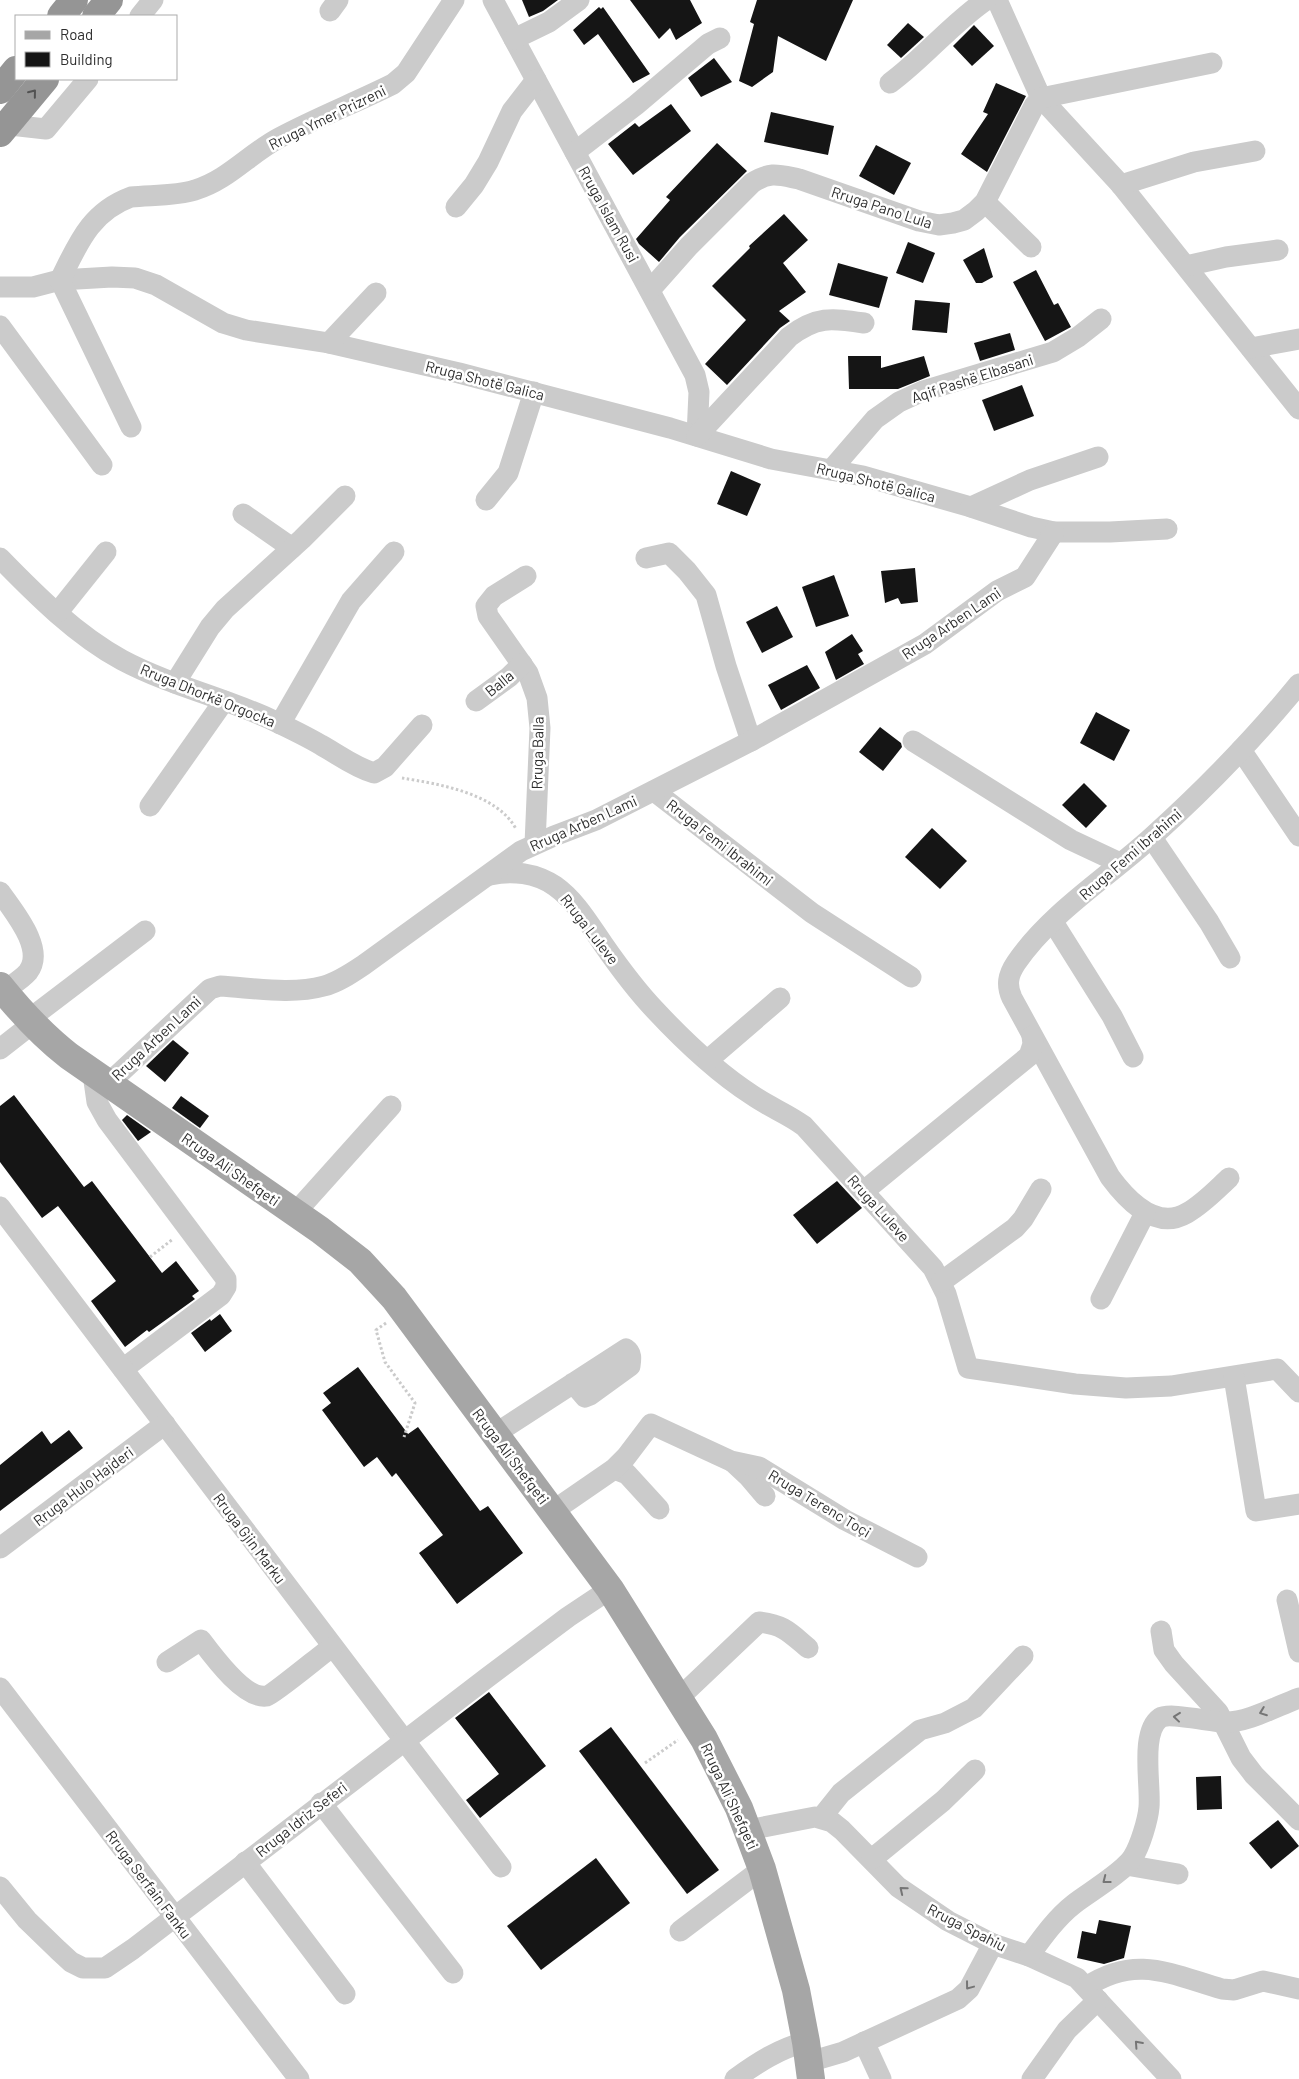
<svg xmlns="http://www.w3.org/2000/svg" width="1299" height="2079" viewBox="0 0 1299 2079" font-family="Barlow,sans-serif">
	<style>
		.building { fill: #151515 }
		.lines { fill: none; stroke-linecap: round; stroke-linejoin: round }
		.path { stroke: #cbcbcb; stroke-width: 3; stroke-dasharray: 2.5 2.5; stroke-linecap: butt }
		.minor { stroke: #cbcbcb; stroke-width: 21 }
		.major { stroke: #a6a6a6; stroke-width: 28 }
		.highway { stroke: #959595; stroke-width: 28 }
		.highway-bridge { stroke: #959595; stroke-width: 28 }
		.oneway { stroke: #525252 }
		.oneway2 { stroke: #757575 }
		.labels { text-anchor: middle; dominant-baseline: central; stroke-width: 5; stroke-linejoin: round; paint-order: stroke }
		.street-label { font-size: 15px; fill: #2e2e2e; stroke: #fff }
	</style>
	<rect width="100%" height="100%" fill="#fff"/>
	<g class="building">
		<polygon points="522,0 558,0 543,11 529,17"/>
		<polygon points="630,0 690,0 702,23 676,40 670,28 659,39"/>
		<polygon points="757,0 853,0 826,61 778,36 773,72 752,87 739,81 754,24 750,22"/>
		<polygon points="599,7 601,9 603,7 650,74 633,83 598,34 584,45 573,30"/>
		<polygon points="908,23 924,37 901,58 887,45"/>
		<polygon points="974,25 994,46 972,66 953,46"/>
		<polygon points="714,58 732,82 701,97 688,78"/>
		<polygon points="996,83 1026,96 987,172 961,154 988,114 983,112"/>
		<polygon points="671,104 691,131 633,175 608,144 635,123 639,127"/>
		<polygon points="771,112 834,126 828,155 764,142"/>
		<polygon points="717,143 747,171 680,237 659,262 639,244 636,239 670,200 666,197"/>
		<polygon points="876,145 911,163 894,195 859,176"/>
		<polygon points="784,214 808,240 783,263 806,292 779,311 790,321 780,328 727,385 705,364 746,320 712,286 750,248 749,246"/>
		<polygon points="908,242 935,253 923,283 896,273"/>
		<polygon points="984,248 993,277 982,283 976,283 963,260"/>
		<polygon points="838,263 888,277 879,308 829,295"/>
		<polygon points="1036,270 1054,305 1058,303 1071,327 1045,341 1013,282"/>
		<polygon points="915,300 950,303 947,333 912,330"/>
		<polygon points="1010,333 1015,350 980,361 974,343"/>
		<polygon points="848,356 881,356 881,368 924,356 930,376 898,389 849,389"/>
		<polygon points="1022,385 1034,416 994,431 982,400"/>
		<polygon points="731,471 761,484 747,516 717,504"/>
		<polygon points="915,568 918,602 901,604 898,598 885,603 881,571"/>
		<polygon points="834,575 849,616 816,627 802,587"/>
		<polygon points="777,606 793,637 762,653 746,622"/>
		<polygon points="852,634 863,651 858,654 864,664 836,680 825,652"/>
		<polygon points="807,665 820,688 781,710 768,685"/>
		<polygon points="1096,712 1130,730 1114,761 1080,743"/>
		<polygon points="880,727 901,743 902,747 883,771 859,752"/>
		<polygon points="1084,783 1107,806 1086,828 1062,805"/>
		<polygon points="932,828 967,861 940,889 905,857"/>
		<polygon points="173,1040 189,1053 165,1082 146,1066"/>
		<polygon points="14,1095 84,1187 92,1181 162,1273 176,1261 199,1291 192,1296 195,1299 149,1332 147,1330 125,1347 91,1301 116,1281 58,1206 42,1218 0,1162 0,1106"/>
		<polygon points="181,1096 209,1116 200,1128 172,1108"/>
		<polygon points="127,1115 151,1132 138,1141 122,1120"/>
		<polygon points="837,1181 862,1208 817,1244 793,1215"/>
		<polygon points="220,1314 232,1331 205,1352 191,1333 210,1319 211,1321"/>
		<polygon points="358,1367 408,1434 418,1427 480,1511 488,1506 523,1553 457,1604 419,1553 443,1535 396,1473 392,1477 377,1457 364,1467 322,1410 331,1403 323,1393"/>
		<polygon points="69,1430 83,1448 0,1511 0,1465 42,1431 51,1444"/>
		<polygon points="489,1692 546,1766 480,1818 466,1800 499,1774 455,1718"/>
		<polygon points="611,1727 719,1870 687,1894 579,1751"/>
		<polygon points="1221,1776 1222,1809 1197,1810 1196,1777"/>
		<polygon points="1278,1820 1299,1846 1271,1869 1249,1843"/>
		<polygon points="596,1858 630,1903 541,1970 507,1926"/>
		<polygon points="1099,1920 1131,1926 1124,1958 1104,1964 1077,1958 1082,1931 1096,1934"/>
	</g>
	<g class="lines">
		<g class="path">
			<path d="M402,778C438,784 497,793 516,829"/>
			<polyline points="150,1257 173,1239"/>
			<polyline points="386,1323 376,1330 385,1362 415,1403 404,1437"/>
			<polyline points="645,1763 678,1740"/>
		</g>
		<g class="minor">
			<polyline points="493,0 695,375 699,392 697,436"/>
			<polyline points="997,0 1041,98 1121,185 1299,409"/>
			<polyline points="330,11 338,0"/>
			<polyline points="140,16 153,0"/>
			<polyline points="514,39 549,22 579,0"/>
			<path d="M890,83C924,58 951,24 986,0"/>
			<polyline points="0,124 46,129 88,79"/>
			<polyline points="575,152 636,105 708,44 720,38"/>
			<polyline points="1121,185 1194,162 1255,151"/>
			<polyline points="985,202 1031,247"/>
			<polyline points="456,207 474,185 488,162 512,111 536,80"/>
			<polyline points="1186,266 1226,257 1278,250"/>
			<polyline points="0,287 33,287 60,280 112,277 135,278 156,285 223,323 246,330 329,343 459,373 670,428 771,459 863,476 971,507 1031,527 1054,532 1110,532 1167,529"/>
			<path d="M650,290L689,246L752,183C770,171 779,175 799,179L919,221L939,225L953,223L964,220L976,211L985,202L1034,106L1041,98L1212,63"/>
			<polyline points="0,326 102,465"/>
			<polyline points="329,343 376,293"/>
			<polyline points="1251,348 1299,339"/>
			<path d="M131,427L60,280C78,244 90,212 131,197C150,195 177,196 195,190C228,180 249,154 279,138C316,118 355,103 393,84L406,73L454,0"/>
			<path d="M697,436L789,337C816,316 831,318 864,323"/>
			<polyline points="831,470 875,419 899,402 923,391 1053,352 1078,337 1101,319"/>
			<polyline points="486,500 508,473 534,392"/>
			<polyline points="971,507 1030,480 1098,457"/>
			<polyline points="243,514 292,548"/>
			<path d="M0,558C36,595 76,635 122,660C169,685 222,697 270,719C287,727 304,735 321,745C339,755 354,767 374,773L385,767L422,725"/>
			<polyline points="646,558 669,553 687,571 706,595 726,666 751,741"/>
			<polyline points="526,576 494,596 486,606 488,616 528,673 537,698 540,728 535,844"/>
			<polyline points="58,612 106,552"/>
			<polyline points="175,683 210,627 225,609 302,539 345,496"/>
			<polyline points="476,701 509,677 522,664"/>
			<polyline points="280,724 351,601 394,552"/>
			<polyline points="913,741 1071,840 1120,863"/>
			<polyline points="1241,750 1299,836"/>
			<polyline points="654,791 812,913 911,977"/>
			<polyline points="150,806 224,701"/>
			<polyline points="1152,838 1209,922 1230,958"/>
			<path d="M490,875C512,870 536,873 555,886C576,901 589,924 603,944C619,967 636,990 655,1010C683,1040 718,1073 752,1095C769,1107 788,1114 804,1126L933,1268L946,1294L968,1368L1075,1384L1126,1388L1171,1386L1277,1369L1299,1392"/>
			<path d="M0,892C13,911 46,949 28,972C22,979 12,985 4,991"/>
			<polyline points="1053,922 1112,1016 1133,1057"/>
			<polyline points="28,1020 145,931"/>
			<polyline points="0,1049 32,1024"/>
			<polyline points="708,1060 780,998"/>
			<polyline points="93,1074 97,1102 107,1120 226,1279 226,1287 221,1295 123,1369"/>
			<path d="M108,1084L210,989L220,986C254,988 292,995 324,986C339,982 353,972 365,964L521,851L554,836L596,820L751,741L925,644L997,591L1025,577L1054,532"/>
			<path d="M1229,1178C1216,1190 1203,1204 1187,1213C1156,1231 1127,1200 1110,1177L1012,998C1006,985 1008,975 1016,963C1050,913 1108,877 1152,837C1204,790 1254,739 1299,684"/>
			<polyline points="864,1191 1029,1056 1033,1044 1032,1036"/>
			<path d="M0,1207C168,1427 333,1648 501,1867"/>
			<polyline points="295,1213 391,1106"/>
			<polyline points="941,1282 1015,1228 1023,1219 1041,1189"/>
			<polyline points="1101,1299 1145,1213"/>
			<polyline points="1234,1377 1256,1511 1299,1504"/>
			<path d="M495,1434L626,1349C632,1353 631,1359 630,1366L590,1395L585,1397L573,1383"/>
			<polyline points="733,1462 748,1476 765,1496"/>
			<polyline points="614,1469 627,1474 659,1509"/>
			<polyline points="553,1511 614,1469 626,1457 651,1424 731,1461 759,1467 845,1520 917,1557"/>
			<polyline points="0,1548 165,1424"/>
			<polyline points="1287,1600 1299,1652"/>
			<polyline points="1161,1631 1164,1650 1174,1664 1218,1712 1241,1758 1254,1775 1299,1820"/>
			<path d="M167,1662L201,1640C213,1656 245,1700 267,1696C274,1694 322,1654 332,1647"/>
			<polyline points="0,1688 299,2079"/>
			<path d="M679,1698L759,1622C784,1625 789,1632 808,1648"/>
			<polyline points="321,1803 453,1973"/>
			<polyline points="821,1818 841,1793 920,1730 945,1723 974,1708 1023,1656"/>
			<polyline points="748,1830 815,1817 832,1822 842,1830 898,1887 948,1921 993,1944 1029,1956 1077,1978 1171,2079"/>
			<polyline points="872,1859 943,1801 975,1770"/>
			<polyline points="245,1862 345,1994"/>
			<polyline points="1126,1865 1178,1874"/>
			<polyline points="0,1887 27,1920 58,1950 71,1962 83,1968 105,1968 133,1949 488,1677 568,1617 610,1589"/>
			<polyline points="680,1931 762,1869"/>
			<path d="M1029,1956C1042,1938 1056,1918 1074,1904C1088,1893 1124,1872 1133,1857C1140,1846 1148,1820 1149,1807C1151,1785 1140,1732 1160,1718C1169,1712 1211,1722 1224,1722C1247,1723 1277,1706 1299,1698"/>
			<path d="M1086,1987C1136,1954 1170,1974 1222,1989L1234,1990L1263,1981L1299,1989"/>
			<polyline points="864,2042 881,2079"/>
			<polyline points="809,2062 843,2052 958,1999 969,1989 993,1944"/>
			<path d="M735,2079C757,2063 780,2048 806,2042"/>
			<polyline points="1032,2079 1067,2030 1098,2000"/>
		</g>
		<path class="major" d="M0,986C21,1012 42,1035 69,1056L320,1230L360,1261L394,1298L610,1589L704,1739L739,1808L762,1869L796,1990L806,2042L811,2079"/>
		<g class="highway">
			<polyline points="61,16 74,0"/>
			<polyline points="96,16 109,0"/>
			<polyline points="0,90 16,70"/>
		</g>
		<polyline class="highway-bridge" points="0,133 45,79"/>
	</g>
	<defs><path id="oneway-chevron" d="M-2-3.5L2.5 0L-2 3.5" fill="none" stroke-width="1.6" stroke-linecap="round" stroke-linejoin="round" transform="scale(1.25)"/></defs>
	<use class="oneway" href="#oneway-chevron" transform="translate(33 93) rotate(-51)"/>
	<g class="oneway2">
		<use href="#oneway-chevron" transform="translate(1263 1712) rotate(159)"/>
		<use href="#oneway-chevron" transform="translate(1177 1717) rotate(-174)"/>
		<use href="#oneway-chevron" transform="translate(1106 1880) rotate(142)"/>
		<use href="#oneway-chevron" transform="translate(903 1890) rotate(-141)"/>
		<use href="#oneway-chevron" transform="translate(969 1986) rotate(127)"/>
		<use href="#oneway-chevron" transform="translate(1138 2044) rotate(-132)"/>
	</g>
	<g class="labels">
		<g class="street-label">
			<text transform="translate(327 117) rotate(-26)">Rruga Ymer Prizreni</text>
			<text transform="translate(882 207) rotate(18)">Rruga Pano Lula</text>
			<text transform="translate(609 214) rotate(61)">Rruga Islam Rusi</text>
			<text transform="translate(972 378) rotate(-18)">Aqif Pashë Elbasani</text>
			<text transform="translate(485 380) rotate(14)">Rruga Shotë Galica</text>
			<text transform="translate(876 482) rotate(14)">Rruga Shotë Galica</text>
			<text transform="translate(951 623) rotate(-34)">Rruga Arben Lami</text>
			<text transform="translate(499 683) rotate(-39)">Balla</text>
			<text transform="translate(208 695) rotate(22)">Rruga Dhorkë Orgocka</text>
			<text transform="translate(537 753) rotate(-89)">Rruga Balla</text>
			<text transform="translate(583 823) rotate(-24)">Rruga Arben Lami</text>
			<text transform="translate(720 842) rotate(38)">Rruga Femi Ibrahimi</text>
			<text transform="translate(1130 854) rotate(-41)">Rruga Femi Ibrahimi</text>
			<text transform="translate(590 929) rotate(52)">Rruga Luleve</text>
			<text transform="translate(156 1038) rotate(-43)">Rruga Arben Lami</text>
			<text transform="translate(231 1169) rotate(35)">Rruga Ali Shefqeti</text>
			<text transform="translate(879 1208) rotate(48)">Rruga Luleve</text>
			<text transform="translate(511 1456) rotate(53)">Rruga Ali Shefqeti</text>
			<text transform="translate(83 1486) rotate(-37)">Rruga Hulo Hajderi</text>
			<text transform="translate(820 1503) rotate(31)">Rruga Terenc Toçi</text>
			<text transform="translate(250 1538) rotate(53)">Rruga Gjin Marku</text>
			<text transform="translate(730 1796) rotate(65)">Rruga Ali Shefqeti</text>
			<text transform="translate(301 1819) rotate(-38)">Rruga Idriz Seferi</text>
			<text transform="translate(149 1884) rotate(53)">Rruga Serfain Fanku</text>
			<text transform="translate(967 1927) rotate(27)">Rruga Spahiu</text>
		</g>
	</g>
	<rect x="15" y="15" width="162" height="65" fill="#ffffff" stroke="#ababab"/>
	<rect x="25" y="31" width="25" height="8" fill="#a6a6a6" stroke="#ababab"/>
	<text x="60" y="40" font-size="15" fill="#2e2e2e">Road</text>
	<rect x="25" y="52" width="25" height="15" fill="#151515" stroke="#ababab"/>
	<text x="60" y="65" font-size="15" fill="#2e2e2e">Building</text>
</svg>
